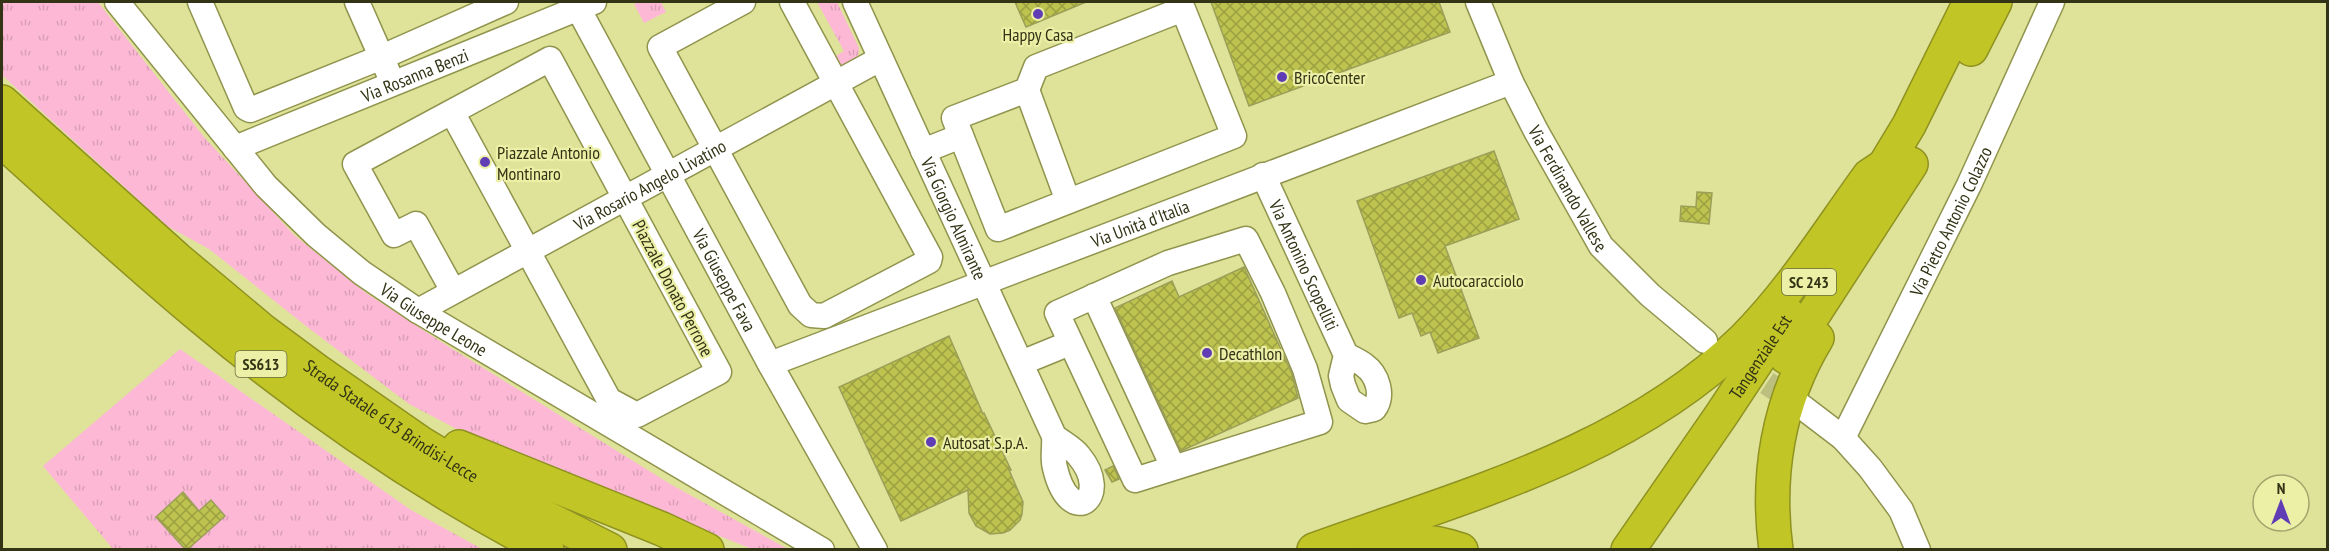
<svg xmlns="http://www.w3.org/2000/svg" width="2329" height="551" viewBox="0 0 2329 551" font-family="'PT Sans Narrow',sans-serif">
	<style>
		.grass { fill: url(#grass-tufts) }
		.building { fill: url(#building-cross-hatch); stroke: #9b9f58; stroke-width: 1.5 }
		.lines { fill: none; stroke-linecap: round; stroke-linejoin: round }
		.minor-tunnel { stroke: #bcc07f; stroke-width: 24; stroke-dasharray: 24 12; stroke-linecap: butt }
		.minor-casing { stroke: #90944d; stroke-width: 27 }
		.highway-casing { stroke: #8f9220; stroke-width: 36 }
		.minor { stroke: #fff; stroke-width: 24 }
		.highway { stroke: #c1c526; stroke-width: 33 }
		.poi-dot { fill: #613db5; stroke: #ebf0a6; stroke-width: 2 }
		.labels { text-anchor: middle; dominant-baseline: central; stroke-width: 4.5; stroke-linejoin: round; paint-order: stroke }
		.shield { fill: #ebf0a6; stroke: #6a6c41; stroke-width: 1.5 }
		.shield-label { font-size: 16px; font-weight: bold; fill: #333416 }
		.poi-label { font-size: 18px; fill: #333416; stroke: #ebf0a6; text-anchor: start }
		.street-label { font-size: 18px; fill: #333416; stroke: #ebf0a6 }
	</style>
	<defs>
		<pattern id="grass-tufts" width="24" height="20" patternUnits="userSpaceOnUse" patternTransform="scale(1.5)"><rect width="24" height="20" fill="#fdb8d6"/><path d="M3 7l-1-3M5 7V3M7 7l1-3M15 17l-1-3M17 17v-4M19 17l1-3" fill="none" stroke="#d99fb7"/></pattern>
		<pattern id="building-cross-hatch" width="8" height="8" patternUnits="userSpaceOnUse" patternTransform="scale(1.5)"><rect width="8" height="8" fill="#bec350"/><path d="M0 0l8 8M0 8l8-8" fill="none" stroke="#9b9f41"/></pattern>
	</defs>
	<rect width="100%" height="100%" fill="#dee399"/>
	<g class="grass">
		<polygon points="2,2 98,2 204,137 294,235 366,293 443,343 672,485 788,549 752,549 472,437 409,404 306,326 209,249 167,226 2,75"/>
		<polygon points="640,2 661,2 666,12 644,23 634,4"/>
		<polygon points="817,2 837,2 859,48 858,56 841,66 836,56 844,51"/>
		<polygon points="180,349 411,510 482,549 113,549 43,466"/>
	</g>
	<g class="building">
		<polygon points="1015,2 1086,2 1026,27"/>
		<polygon points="1211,2 1439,2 1450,32 1249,106"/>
		<polygon points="1494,151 1519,219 1445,246 1479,338 1438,353 1430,332 1421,336 1412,313 1399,318 1357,201"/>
		<polygon points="1697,192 1712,193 1709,224 1680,221 1681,206 1696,207"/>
		<polygon points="1244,267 1292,374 1298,398 1181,451 1115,308 1172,281 1179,297"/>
		<polygon points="949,336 983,414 984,413 1011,470 1009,470 1023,502 1022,514 1020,520 1010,530 1003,533 990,534 976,526 969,513 968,490 901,521 839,387"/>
		<polygon points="1113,466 1119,479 1112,482 1105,470"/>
		<polygon points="183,492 199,511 211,500 225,516 188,549 185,549 156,517"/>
	</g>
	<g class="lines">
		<polyline class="minor-tunnel" points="1737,363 1801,406"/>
		<g class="minor-casing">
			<g id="minor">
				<path id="s1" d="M117,2L266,186L316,235L362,273L418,311L822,550"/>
				<polyline points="200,2 246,108 250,110 382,57 506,2"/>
				<polyline points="357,2 388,72"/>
				<polyline points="743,2 660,47 800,305 811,315 824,316 929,261 930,257 792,2"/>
				<path id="s2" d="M855,2L1054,436C1055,447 1052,458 1055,468C1070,531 1113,497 1079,456C1073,448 1062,443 1054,436"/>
				<path id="s3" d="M1478,2L1511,82L1536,131L1601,246L1650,295L1705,341"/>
				<path id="s4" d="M578,8L770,364L875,550"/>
				<polygon points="1183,9 1234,136 998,229 954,118 1027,90 1036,67"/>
				<polyline points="1027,90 1068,201"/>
				<polyline points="452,112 609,400 637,415 719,372 550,59 355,164 394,235 416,224 453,291"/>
				<path id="s5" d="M235,148L594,2"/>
				<polyline points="923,151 961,136"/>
				<path id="s6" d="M1263,175L1346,355L1341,376L1343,385L1349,400L1365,411L1374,409C1384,396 1378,375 1364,365C1359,361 1352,358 1346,355"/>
				<polygon points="1246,239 1273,293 1305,369 1320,422 1135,480 1057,313 1168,263"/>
				<polyline points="1094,296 1173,467"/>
				<path id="s7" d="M418,311L880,59"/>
				<polyline points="1021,363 1070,343"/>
				<path id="s8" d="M770,364L1511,82"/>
				<polyline points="1801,406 1843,438 1870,468 1901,510 1918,550"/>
				<path id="s9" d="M1843,438L1969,185L2052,2"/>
			</g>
		</g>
		<g class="highway-casing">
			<g id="highway">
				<polyline points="1971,49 1995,2"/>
				<path id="s10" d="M2,102L177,259L263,331L317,371L422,444L535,512L610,550"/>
				<path d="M2,141C67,199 132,260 200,316C306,405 424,486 547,550"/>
				<polyline points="1874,183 1909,125 1970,2"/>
				<polyline points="1786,357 1911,164"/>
				<polyline points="459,447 662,529 707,550"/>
				<path d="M1314,550C1463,496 1628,453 1744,339C1792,291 1829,231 1869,176L1887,164"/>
				<path d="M1371,550C1402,538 1430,539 1461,550"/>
				<path id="s11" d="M1628,550L1722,414L1788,314"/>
				<path d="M1776,550C1766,476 1778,402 1817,338"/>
			</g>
		</g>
		<use href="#minor" class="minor"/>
		<use href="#highway" class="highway"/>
	</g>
	<g class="poi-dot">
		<circle cx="1038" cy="14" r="6"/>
		<circle cx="1282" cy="77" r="6"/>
		<circle cx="485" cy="162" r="6"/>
		<circle cx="1421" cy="280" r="6"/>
		<circle cx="1207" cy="353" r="6"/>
		<circle cx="931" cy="442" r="6"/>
	</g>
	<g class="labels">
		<g class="shield">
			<rect x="1782" y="269" width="54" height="26" rx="4.5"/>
			<rect x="235.5" y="351" width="51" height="26" rx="4.5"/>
		</g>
		<g class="shield-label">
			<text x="1809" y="282">SC 243</text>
			<text x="261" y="364">SS613</text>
		</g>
		<g class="poi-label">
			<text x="1038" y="34" text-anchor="middle">Happy Casa</text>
			<text x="1294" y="77">BricoCenter</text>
			<text x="497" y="152">Piazzale Antonio<tspan x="497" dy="21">Montinaro</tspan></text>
			<text x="1433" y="280">Autocaracciolo</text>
			<text x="1219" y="353">Decathlon</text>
			<text x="943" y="442">Autosat S.p.A.</text>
		</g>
		<g class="street-label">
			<text stroke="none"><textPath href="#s5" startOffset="194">Via Rosanna Benzi</textPath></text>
			<text stroke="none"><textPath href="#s7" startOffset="264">Via Rosario Angelo Livatino</textPath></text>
			<text stroke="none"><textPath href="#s3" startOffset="207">Via Ferdinando Vallese</textPath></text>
			<text stroke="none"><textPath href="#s2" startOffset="238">Via Giorgio Almirante</textPath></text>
			<text stroke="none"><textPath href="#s9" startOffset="242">Via Pietro Antonio Colazzo</textPath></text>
			<text stroke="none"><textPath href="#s8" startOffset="396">Via Unità d'Italia</textPath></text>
			<text stroke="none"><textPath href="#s6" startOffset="99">Via Antonino Scopelliti</textPath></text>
			<text stroke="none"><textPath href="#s4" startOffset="309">Via Giuseppe Fava</textPath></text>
			<text transform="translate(673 288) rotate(62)">Piazzale Donato Perrone</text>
			<text stroke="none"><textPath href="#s1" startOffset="452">Via Giuseppe Leone</textPath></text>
			<text stroke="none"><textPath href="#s11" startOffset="234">Tangenziale Est</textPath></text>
			<text stroke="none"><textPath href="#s10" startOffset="504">Strada Statale 613 Brindisi-Lecce</textPath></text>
		</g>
	</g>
	<rect width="2329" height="551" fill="none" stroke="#333416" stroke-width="6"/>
	<g transform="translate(2281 503)"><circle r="28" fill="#ebf0a6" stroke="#a1a56c" stroke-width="1.5"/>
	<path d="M0-4.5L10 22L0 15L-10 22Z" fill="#613db5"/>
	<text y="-9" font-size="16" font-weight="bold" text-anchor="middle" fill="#333416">N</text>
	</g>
</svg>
